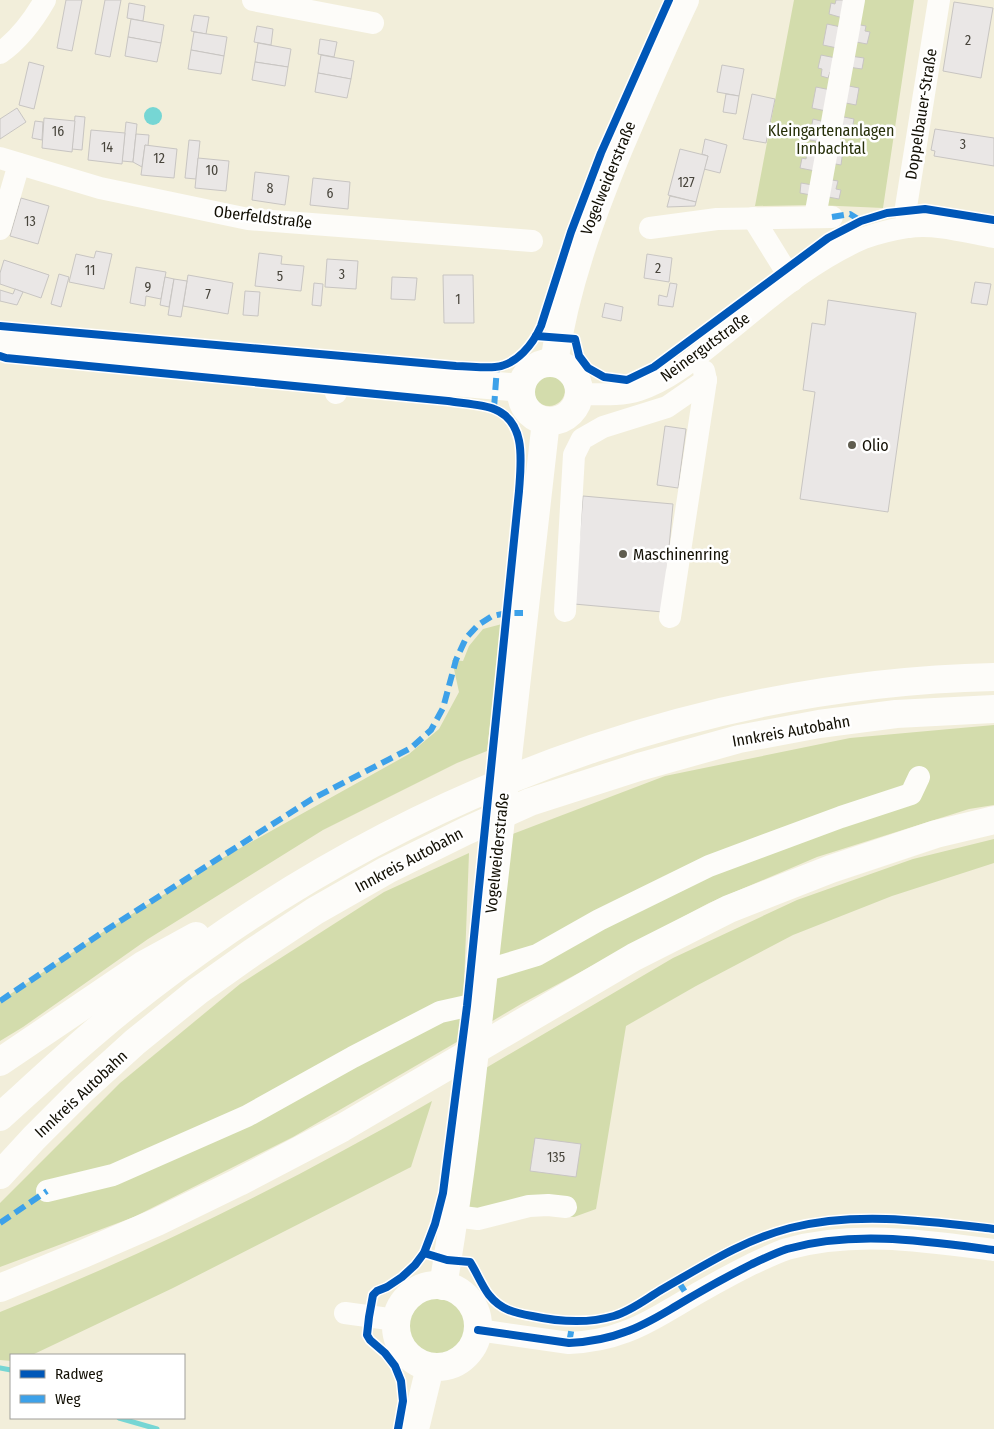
<svg xmlns="http://www.w3.org/2000/svg" width="994" height="1429" viewBox="0 0 994 1429" font-family="'Fira Sans Condensed',sans-serif">
	<style>
		.green { fill: #d3dcac }
		.water { fill: #76d6d4 }
		.lines { fill: none; stroke-linecap: round; stroke-linejoin: round }
		.stream { stroke: #76d6d4; stroke-width: 5 }
		.building { fill: #eae7e6; stroke: #c8c5c2 }
		.minor { stroke: #fdfcf9; stroke-width: 22 }
		.major { stroke: #fdfcf9; stroke-width: 28 }
		.highway { stroke: #fdfcf9; stroke-width: 28 }
		.quiet { stroke: #3da1e9; stroke-width: 6; stroke-dasharray: 12 6; stroke-linecap: butt }
		.cycleway-casing { stroke: #fff; stroke-width: 11 }
		.cycleway { stroke: #0057b8; stroke-width: 8 }
		.poi-dot { fill: #605d4f; stroke: #fff; stroke-width: 2 }
		.labels { text-anchor: middle; dominant-baseline: central; stroke-width: 5; stroke-linejoin: round; paint-order: stroke }
		.number-label { font-size: 14px; fill: #48453c }
		.street-label { font-size: 16px; fill: #120f04; stroke: #fff }
		.park-label { font-size: 16px; fill: #27300a; stroke: #fff }
		.poi-label { font-size: 16px; fill: #120f04; stroke: #fff; text-anchor: start }
	</style>
	<rect width="100%" height="100%" fill="#f2eeda"/>
	<g class="green">
		<polygon points="794,0 914,0 883,208 816,205 755,206"/>
		<circle cx="549" cy="390" r="16"/>
		<polygon points="502,624 487,751 457,763 323,830 148,939 23,1027 0,1041 0,1001 103,932 226,856 409,754 439,729 459,692 452,660 463,661 469,646 483,629"/>
		<polygon points="994,725 994,805 969,809 817,857 709,903 521,1004 489,1023 510,835 665,776 850,738"/>
		<polygon points="994,839 994,863 892,896 793,935 696,986 626,1026 596,1209 574,1217 532,1214 462,1223 479,1072 673,958 797,900 913,859"/>
		<polygon points="469,853 462,1039 293,1137 134,1217 0,1267 0,1203 120,1083 240,984 384,892"/>
		<path d="M432,1101L411,1167L173,1288L32,1355H11V1361L0,1360V1312C149,1253 293,1181 432,1101Z"/>
		<circle cx="438" cy="1325" r="30"/>
	</g>
	<circle class="water" cx="153" cy="116" r="9"/>
	<g class="lines">
		<g class="stream">
			<polyline points="0,1368 11,1370"/>
			<polyline points="119,1418 157,1429"/>
		</g>
	</g>
	<g class="building">
		<polygon points="66,0 82,0 72,51 57,48"/>
		<polygon points="105,0 121,0 110,57 95,54"/>
		<polygon points="836,0 847,0 843,18 829,14 831,3 835,4"/>
		<polygon points="954,2 993,8 981,78 943,71"/>
		<polygon points="129,3 145,6 143,21 127,18"/>
		<polygon points="194,15 209,17 206,34 191,31"/>
		<polygon points="131,19 164,25 161,43 128,37"/>
		<polygon points="827,24 841,27 837,48 823,45"/>
		<polygon points="855,24 866,26 865,31 870,32 867,44 851,41"/>
		<polygon points="257,26 273,29 271,45 254,42"/>
		<polygon points="194,32 227,37 224,56 191,50"/>
		<polygon points="128,37 161,43 157,62 125,56"/>
		<polygon points="320,39 337,42 334,57 318,54"/>
		<polygon points="258,43 291,49 288,67 255,62"/>
		<polygon points="191,50 224,56 221,74 188,69"/>
		<polygon points="321,55 354,61 351,79 318,73"/>
		<polygon points="821,55 836,58 833,72 830,72 828,78 821,76 822,69 818,68"/>
		<polygon points="850,56 864,58 862,69 848,67"/>
		<polygon points="29,62 44,66 34,109 19,105"/>
		<polygon points="255,62 288,67 285,86 252,80"/>
		<polygon points="722,65 744,69 739,96 717,92"/>
		<polygon points="318,73 351,79 347,98 315,92"/>
		<polygon points="844,85 859,88 856,105 841,102"/>
		<polygon points="816,87 831,90 826,111 812,108"/>
		<polygon points="726,94 739,96 736,114 723,112"/>
		<polygon points="752,94 775,99 766,143 743,139"/>
		<polygon points="17,108 26,122 0,139 0,119"/>
		<polygon points="75,116 85,117 82,150 72,149"/>
		<polygon points="839,116 854,119 851,135 836,132"/>
		<polygon points="44,118 75,121 72,152 42,148"/>
		<polygon points="813,119 825,122 821,142 805,139 807,129 811,129"/>
		<polygon points="35,121 43,122 42,140 32,138"/>
		<polygon points="126,122 137,124 133,162 122,161"/>
		<polygon points="935,129 994,138 994,166 934,156 935,151 931,150"/>
		<polygon points="91,130 125,133 122,164 88,160"/>
		<polygon points="136,134 149,135 148,146 145,145 142,167 133,162"/>
		<polygon points="705,139 727,145 720,173 704,169 708,156 702,154"/>
		<polygon points="189,140 200,141 196,179 185,178"/>
		<polygon points="145,145 177,149 174,178 141,175"/>
		<polygon points="808,148 820,151 815,171 800,168 802,158 806,159"/>
		<polygon points="833,148 843,150 841,165 830,163"/>
		<polygon points="680,149 708,156 696,202 668,195"/>
		<polygon points="198,158 229,161 226,191 195,188"/>
		<polygon points="255,172 289,176 285,205 252,200"/>
		<polygon points="313,178 350,182 348,209 310,205"/>
		<polygon points="826,179 838,181 836,189 841,190 839,199 823,196"/>
		<polygon points="801,183 813,185 811,195 800,193"/>
		<polygon points="670,196 696,202 695,206 667,207"/>
		<polygon points="21,198 49,206 38,244 10,236"/>
		<polygon points="96,251 112,254 104,289 69,282 76,254 94,258"/>
		<polygon points="259,253 282,256 281,264 304,266 301,291 255,286"/>
		<polygon points="647,254 672,258 669,282 644,278"/>
		<polygon points="327,259 358,261 356,289 325,287"/>
		<polygon points="4,260 49,275 41,298 0,284 0,273"/>
		<polygon points="136,267 166,272 161,299 146,296 145,306 130,303"/>
		<polygon points="59,274 69,277 61,307 51,304"/>
		<polygon points="188,275 233,283 228,314 183,306"/>
		<polygon points="443,275 473,275 474,323 444,323"/>
		<polygon points="165,277 174,279 169,307 160,305"/>
		<polygon points="392,277 417,278 415,300 391,299"/>
		<polygon points="174,279 187,281 181,317 168,315"/>
		<polygon points="975,282 991,284 987,305 971,303"/>
		<polygon points="314,283 323,284 321,306 312,305"/>
		<polygon points="670,283 677,284 673,307 658,305 659,295 667,297"/>
		<polygon points="15,289 23,292 17,305 0,301 0,290 13,294"/>
		<polygon points="245,291 260,292 258,316 243,315"/>
		<polygon points="828,300 916,313 888,512 800,499 815,392 803,390 812,323 825,325"/>
		<polygon points="605,303 623,307 621,321 602,317"/>
		<polygon points="665,426 686,429 678,488 657,485"/>
		<polygon points="583,496 673,504 663,612 574,604"/>
		<polygon points="535,1138 581,1144 576,1177 530,1171"/>
	</g>
	<g class="lines">
		<g class="minor">
			<polyline points="253,0 373,23"/>
			<path d="M0,53C20,39 33,21 45,0"/>
			<polyline points="0,158 100,188 248,219 532,241"/>
			<polyline points="815,217 854,0"/>
			<polyline points="753,218 792,281"/>
			<polyline points="908,227 906,207 939,0"/>
			<polyline points="650,228 717,219 832,217"/>
			<polyline points="0,229 19,164"/>
			<polyline points="336,393 338,373"/>
			<path d="M579,394C599,394 620,396 639,390C670,380 696,357 721,337C766,301 810,261 864,238C875,234 896,229 908,227C936,223 966,232 994,237"/>
			<polyline points="565,611 574,455 582,439 603,427 667,407 706,380"/>
			<polyline points="670,617 706,380 704,371"/>
			<polyline points="484,971 537,955 599,920 709,866 841,817 911,794 919,777"/>
			<polyline points="47,1191 113,1175 247,1116 353,1057 440,1012 467,1006 480,1006"/>
			<polyline points="455,1216 478,1219 529,1206 548,1205 566,1207"/>
			<polyline points="345,1313 396,1320"/>
			<path d="M478,1330L569,1343C588,1342 607,1339 625,1332C643,1326 659,1316 676,1306C701,1291 726,1277 752,1264C763,1259 775,1253 787,1249C855,1230 925,1241 994,1250"/>
		</g>
		<g class="major">
			<polyline points="0,339 17,344 70,349 521,388"/>
			<path d="M554,363C565,287 591,216 620,146C641,97 662,48 685,0"/>
			<circle cx="550" cy="392" r="29"/>
			<circle cx="437" cy="1326" r="41"/>
			<path d="M443,1286C464,1163 476,1040 490,916C508,751 527,586 546,421"/>
			<polyline points="415,1429 430,1367"/>
		</g>
		<g class="highway">
			<polyline points="0,1062 143,965 196,936"/>
			<path d="M0,1117C32,1088 63,1059 96,1031C138,995 184,961 229,930C454,777 721,683 994,677"/>
			<polyline points="0,1175 34,1138 82,1090 135,1042 198,991 253,952 315,911 387,870 466,831 530,802 639,767 739,739 819,724 896,714 994,709"/>
			<polyline points="0,1288 83,1254 157,1222 239,1182 342,1128 634,957 729,909 831,869 936,834 994,820"/>
		</g>
		<g class="quiet">
			<polyline points="832,217 850,214 861,221"/>
			<polyline points="494,408 497,367"/>
			<polyline points="0,1001 103,932 312,799 411,748 431,730 443,708 456,660 466,638 478,625 492,616 507,613 523,613"/>
			<polyline points="0,1223 47,1191"/>
			<polyline points="678,1281 689,1298"/>
			<polyline points="569,1343 573,1321"/>
		</g>
		<g class="cycleway-casing">
			<g id="cycleway">
				<path d="M0,326L456,366C469,366 482,368 495,367C517,365 533,344 541,326L571,232L601,153L669,0"/>
				<polyline points="536,336 575,339 579,356 588,368 604,377 627,380 654,367 828,238 861,221 887,213 925,209 994,220"/>
				<path d="M0,356L6,358L448,401C460,403 485,405 494,409C527,422 521,462 519,491L467,1006L443,1193L435,1224L424,1253L415,1265L402,1277L387,1287L377,1291L373,1295L369,1317L367,1335L370,1340L385,1353L395,1366L401,1381L403,1401L398,1429"/>
				<path d="M424,1253L447,1260L470,1262C477,1273 482,1286 489,1295C501,1310 515,1313 532,1316C560,1322 587,1324 614,1316C631,1311 646,1299 661,1290C705,1265 741,1241 790,1228C857,1211 927,1221 994,1229"/>
				<path d="M478,1330L569,1343C588,1342 607,1339 625,1332C643,1326 659,1316 676,1306C701,1291 726,1277 752,1264C763,1259 775,1253 787,1249C855,1230 925,1241 994,1250"/>
			</g>
		</g>
		<use href="#cycleway" class="cycleway"/>
	</g>
	<g class="poi-dot">
		<circle cx="852" cy="445" r="5"/>
		<circle cx="623" cy="554" r="5"/>
	</g>
	<g class="labels">
		<g class="number-label">
			<text x="968" y="40">2</text>
			<text x="58" y="131">16</text>
			<text x="963" y="144">3</text>
			<text x="107" y="147">14</text>
			<text x="159" y="158">12</text>
			<text x="212" y="170">10</text>
			<text x="686" y="182">127</text>
			<text x="270" y="188">8</text>
			<text x="330" y="193">6</text>
			<text x="30" y="221">13</text>
			<text x="658" y="268">2</text>
			<text x="90" y="270">11</text>
			<text x="342" y="274">3</text>
			<text x="280" y="276">5</text>
			<text x="148" y="287">9</text>
			<text x="208" y="294">7</text>
			<text x="458" y="299">1</text>
			<text x="556" y="1157">135</text>
		</g>
		<g class="street-label">
			<text transform="translate(921 114) rotate(-81)">Doppelbauer-Straße</text>
			<text transform="translate(608 178) rotate(-68)">Vogelweiderstraße</text>
			<text transform="translate(263 217) rotate(7)">Oberfeldstraße</text>
			<text transform="translate(705 347) rotate(-36)">Neinergutstraße</text>
			<text transform="translate(791 731) rotate(-10)">Innkreis Autobahn</text>
			<text transform="translate(497 853) rotate(-84)">Vogelweiderstraße</text>
			<text transform="translate(409 860) rotate(-28)">Innkreis Autobahn</text>
			<text transform="translate(81 1094) rotate(-43)">Innkreis Autobahn</text>
		</g>
		<g class="park-label">
			<text x="831" y="130">Kleingartenanlagen<tspan x="831" dy="18">Innbachtal</tspan></text>
		</g>
		<g class="poi-label">
			<text x="862" y="445">Olio</text>
			<text x="633" y="554">Maschinenring</text>
		</g>
	</g>
	<rect x="10" y="1354" width="175" height="65" fill="#ffffff" stroke="#a09f9b"/>
	<rect x="20" y="1370" width="25" height="8" fill="#0057b8" stroke="#a09f9b"/>
	<text x="55" y="1379" font-size="15" fill="#120f04">Radweg</text>
	<rect x="20" y="1395" width="25" height="8" fill="#3da1e9" stroke="#a09f9b"/>
	<text x="55" y="1404" font-size="15" fill="#120f04">Weg</text>
</svg>
